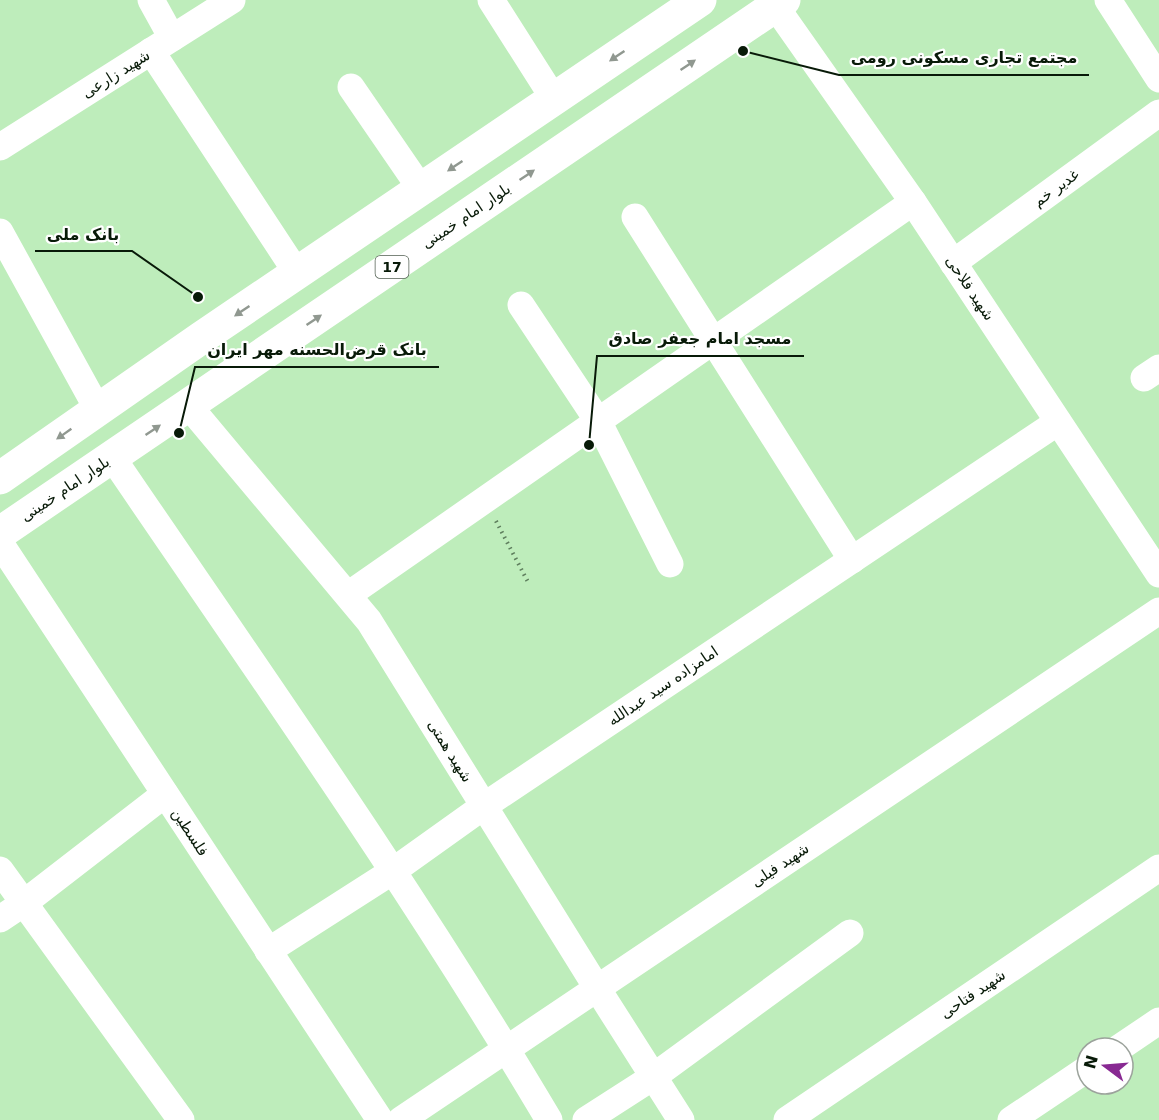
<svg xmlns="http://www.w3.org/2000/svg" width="1159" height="1120" viewBox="0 0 1159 1120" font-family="'DejaVu Sans',Vazirmatn,sans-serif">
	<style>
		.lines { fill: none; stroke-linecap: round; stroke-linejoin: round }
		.path { stroke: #5e7e5d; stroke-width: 4; stroke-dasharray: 1.5 4.5; stroke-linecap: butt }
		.street { stroke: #fff; stroke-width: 27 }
		.primary { stroke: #fff; stroke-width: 33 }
		.oneway { fill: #909890 }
		.labels { text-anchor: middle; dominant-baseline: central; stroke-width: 4.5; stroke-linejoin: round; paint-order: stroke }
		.shield { fill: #fff; stroke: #525f52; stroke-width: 1.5 }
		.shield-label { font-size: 14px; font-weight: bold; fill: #081a08 }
		.street-label { font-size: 15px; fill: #081a08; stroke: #fff }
		.leader { fill: none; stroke: #081a08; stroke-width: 2 }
		.callout-dot { fill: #081a08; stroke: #fff; stroke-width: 2 }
		.callout-label { font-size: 16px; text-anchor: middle; font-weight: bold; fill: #081a08; stroke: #fff; stroke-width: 4.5; stroke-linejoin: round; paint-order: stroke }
	</style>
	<rect width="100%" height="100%" fill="#beedbb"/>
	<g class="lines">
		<polyline class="path" points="496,521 528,582"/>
		<g class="street">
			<polyline points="151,0 172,38"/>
			<polyline points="491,0 554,99"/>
			<polyline points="771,0 913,202 1159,574"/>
			<polyline points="1108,0 1159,79"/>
			<polyline points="151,51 297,273"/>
			<polyline points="351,87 421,189"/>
			<polyline points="0,147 232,0"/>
			<polyline points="635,217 852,560"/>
			<polyline points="0,232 98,410"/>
			<polyline points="953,263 1159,113"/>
			<polyline points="521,305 598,421 670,564"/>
			<polyline points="1144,378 1159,368"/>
			<polyline points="188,405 369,621 597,988 681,1120"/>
			<path d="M112,457C261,676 414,892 549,1120"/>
			<polyline points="0,543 380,1120"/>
			<polyline points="348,595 913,202"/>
			<polyline points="0,870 181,1120"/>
			<polyline points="0,919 24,903 165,794"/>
			<polyline points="268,951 393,871 484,806 1058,422"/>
			<polyline points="1119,1048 1159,1021"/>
			<polyline points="401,1120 1159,611"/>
			<polyline points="586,1120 653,1077 850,933"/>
			<polyline points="787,1120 1159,868"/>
			<polyline points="1011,1120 1087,1069"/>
		</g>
		<g class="primary">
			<polyline points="0,478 201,338 700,0"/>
			<polyline points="0,533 784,0"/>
		</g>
	</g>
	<defs><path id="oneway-solid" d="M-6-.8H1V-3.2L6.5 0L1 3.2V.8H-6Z" transform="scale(1.5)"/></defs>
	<g class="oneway">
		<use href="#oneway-solid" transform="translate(617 56) rotate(146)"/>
		<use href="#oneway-solid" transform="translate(688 65) rotate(-34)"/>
		<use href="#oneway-solid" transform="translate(455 166) rotate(146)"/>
		<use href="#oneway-solid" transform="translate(527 175) rotate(-34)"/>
		<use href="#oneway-solid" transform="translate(242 311) rotate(146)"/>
		<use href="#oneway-solid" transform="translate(314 320) rotate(-34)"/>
		<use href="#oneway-solid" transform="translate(153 430) rotate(-34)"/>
		<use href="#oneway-solid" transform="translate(64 434) rotate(145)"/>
	</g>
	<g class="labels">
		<rect class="shield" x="375.5" y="256" width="33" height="22" rx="4.5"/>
		<g class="shield-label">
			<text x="392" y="267">17</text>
		</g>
		<g class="street-label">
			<text transform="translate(116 74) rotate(-32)">شهید زارعی</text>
			<text transform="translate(1056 188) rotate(-36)">غدیر خم</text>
			<text transform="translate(466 216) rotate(-34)">بلوار امام خمینی</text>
			<text transform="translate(970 288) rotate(56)">شهید فلاحی</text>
			<text transform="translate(65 489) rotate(-34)">بلوار امام خمینی</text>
			<text transform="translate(663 686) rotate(-34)">امامزاده سید عبدالله</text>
			<text transform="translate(450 751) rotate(58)">شهید همتی</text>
			<text transform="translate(190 832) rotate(57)">فلسطین</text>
			<text transform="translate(780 865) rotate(-34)">شهید فیلی</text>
			<text transform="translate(973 994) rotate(-34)">شهید فتاحی</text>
		</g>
	</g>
	<path class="leader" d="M743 51L839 75H1089M198 297L132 251H35M589 445L597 356H804M179 433L195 367H439"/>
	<g class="callout-dot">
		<circle cx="743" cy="51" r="6"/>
		<circle cx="198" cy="297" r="6"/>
		<circle cx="589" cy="445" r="6"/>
		<circle cx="179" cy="433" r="6"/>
	</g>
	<g class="callout-label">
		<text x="964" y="63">مجتمع تجاری مسکونی رومی</text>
		<text x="83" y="240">بانک ملی</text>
		<text x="700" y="344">مسجد امام جعفر صادق</text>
		<text x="317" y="355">بانک قرض‌الحسنه مهر ایران</text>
	</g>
	<g transform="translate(1105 1066) rotate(286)"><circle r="28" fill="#ffffff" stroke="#9ca39c" stroke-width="1.5"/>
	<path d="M0-4.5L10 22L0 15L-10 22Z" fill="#882992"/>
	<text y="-9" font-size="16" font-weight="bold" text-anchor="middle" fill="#081a08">N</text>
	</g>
</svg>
